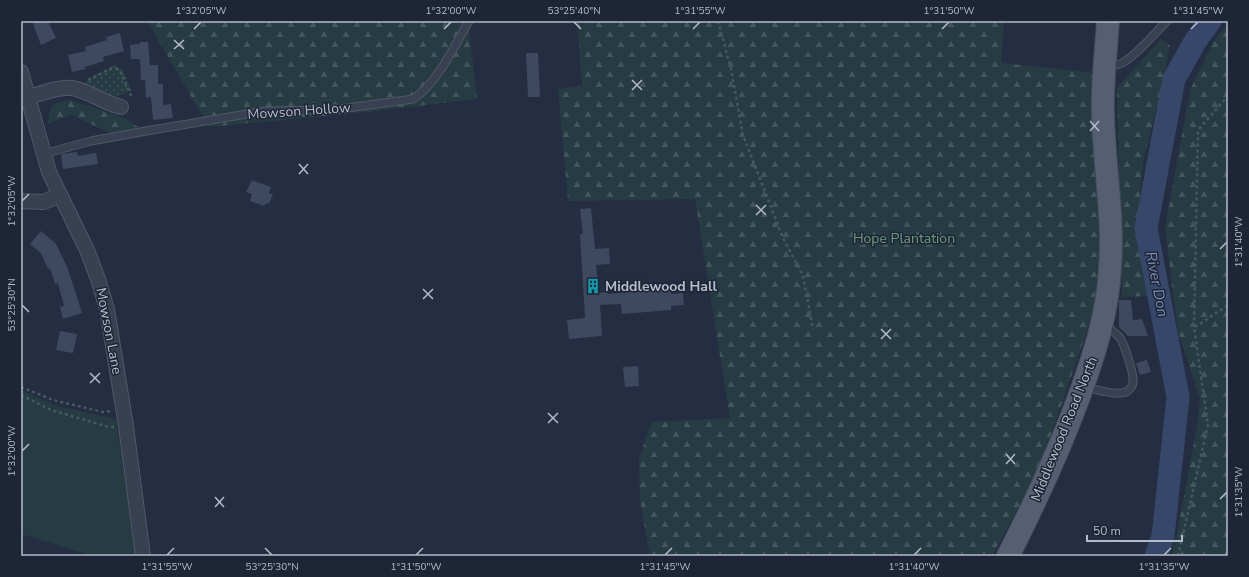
<svg xmlns="http://www.w3.org/2000/svg" width="1249" height="577" viewBox="0 0 1249 577" font-family="'Nunito Sans',sans-serif">
	<style>
		.grass { fill: url(#grass-dots) }
		.forest { fill: url(#forest-firs) }
		.park { fill: #263c42 }
		.lines { fill: none; stroke-linecap: round; stroke-linejoin: round }
		.river { stroke: #374769; stroke-width: 23 }
		.building { fill: #3e485f }
		.lane-casing { stroke: #505868; stroke-width: 9 }
		.street-casing { stroke: #505868; stroke-width: 16 }
		.primary-casing { stroke: #42495a; stroke-width: 24 }
		.path { stroke: #44595f; stroke-width: 2.5; stroke-dasharray: 3 3; stroke-linecap: butt }
		.lane { stroke: #384051; stroke-width: 7 }
		.street { stroke: #384051; stroke-width: 14 }
		.primary { stroke: #565f71; stroke-width: 22 }
		.ticks { fill: none; stroke: #b5bbcb; stroke-width: 1.5 }
		.labels { text-anchor: middle; dominant-baseline: central; stroke-width: 3; stroke-linejoin: round; paint-order: stroke }
		.street-label { font-size: 14px; fill: #b5bbcb; stroke: #1d2536 }
		.park-label { font-size: 14px; fill: #6b9d7b; stroke: #1d2536 }
		.poi-label { font-size: 14px; font-weight: bold; fill: #b5bbcb; stroke: #1d2536; text-anchor: start }
		.water-label { font-size: 15px; font-style: italic; fill: #7b8eb4; stroke: #1d2536 }
		.neatline { fill: none; stroke: #b5bbcb; stroke-width: 1.5 }
		.ticks-label { font-size: 10px; text-anchor: middle; fill: #b5bbcb }
	</style>
	<defs>
		<pattern id="grass-dots" width="8" height="8" patternUnits="userSpaceOnUse"><rect width="8" height="8" fill="#263c42"/><path d="M2 2h.1M6 6h.1" fill="none" stroke="#43565c" stroke-width="1.8" stroke-linecap="round"/></pattern>
		<pattern id="forest-firs" width="22" height="20" patternUnits="userSpaceOnUse"><rect width="22" height="20" fill="#263c42"/><path d="M5 1l3.5 6h-7zM16 11l3.5 6h-7z" fill="#43565c"/></pattern>
	</defs>
	<rect width="100%" height="100%" fill="#242d41"/>
	<polygon class="grass" points="114,65 123,70 132,91 115,97 84,84 85,81"/>
	<g class="forest">
		<polygon points="147,21 468,21 477,99 376,111 209,127"/>
		<polygon points="577,21 1004,21 1001,63 1098,73 1106,256 1088,328 1039,469 992,556 650,556 640,501 639,460 651,422 730,418 695,199 568,201 558,89 582,86"/>
		<polygon points="1228,22 1228,556 1171,556 1178,529 1197,427 1200,399 1178,332 1165,228 1190,90 1212,44"/>
		<polygon points="1161,39 1170,45 1163,81 1143,163 1137,227 1150,296 1122,297 1117,88"/>
		<path d="M71,100L127,119L141,129L134,137L114,135L72,115L49,123C47,106 55,101 71,100Z"/>
	</g>
	<polygon class="park" points="21,390 57,406 116,419 136,556 92,556 21,534"/>
	<g class="lines">
		<polyline class="river" points="1156,556 1163,536 1178,397 1146,228 1174,79 1196,40 1210,21"/>
	</g>
	<g class="building">
		<polygon points="32,21 48,21 56,38 41,45"/>
		<polygon points="120,33 124,51 103,57 104,61 85,67 86,69 72,72 68,55 86,51 85,47 107,40 106,37"/>
		<polygon points="140,42 148,42 150,65 158,65 158,84 163,84 163,105 171,104 173,118 153,120 151,97 146,98 145,80 141,80 140,59 131,59 130,45 140,44"/>
		<polygon points="526,53 538,53 540,97 528,97"/>
		<polygon points="77,152 78,156 96,153 98,164 63,169 61,154"/>
		<polygon points="252,180 271,187 269,193 273,194 269,204 266,203 264,206 250,201 252,194 246,192"/>
		<polygon points="591,208 595,249 609,248 610,264 596,265 599,293 607,292 608,294 671,288 671,294 683,293 684,305 671,306 671,310 622,314 621,304 600,305 602,336 569,339 567,320 585,318 580,234 583,234 580,209"/>
		<polygon points="41,231 56,244 68,269 82,313 63,319 60,307 64,306 58,283 55,284 50,268 48,269 41,253 30,244"/>
		<polygon points="1119,300 1131,300 1133,320 1142,319 1148,336 1128,336 1119,327"/>
		<polygon points="60,331 77,334 73,353 56,350"/>
		<polygon points="1147,360 1151,372 1140,375 1136,363"/>
		<polygon points="638,366 639,386 625,387 623,367"/>
	</g>
	<g class="lines">
		<g class="lane-casing">
			<g id="lane">
				<path d="M1106,66C1112,66 1117,66 1122,63C1136,56 1155,33 1167,21"/>
				<path d="M43,154L91,141L146,131L265,111L333,110L413,99C436,85 455,45 469,21"/>
				<path d="M1086,387C1096,390 1116,396 1126,392C1130,390 1134,385 1133,379C1133,372 1124,343 1120,338C1116,333 1110,329 1105,325"/>
			</g>
		</g>
		<g class="street-casing">
			<g id="street">
				<polyline points="21,72 49,172 87,250 98,279 107,309 126,426 143,556"/>
				<path d="M29,97C40,94 60,86 72,88C89,91 104,103 121,107"/>
				<polyline points="21,201 44,202 60,195"/>
			</g>
		</g>
		<g class="primary-casing">
			<path id="primary" d="M1008,556C1035,503 1060,449 1080,394C1095,353 1108,311 1110,268C1114,216 1104,166 1103,114C1102,83 1106,52 1108,21"/>
		</g>
		<g class="path">
			<polyline points="718,21 731,69 743,135 783,238 803,276 813,329"/>
			<polyline points="88,80 112,68 118,69 121,73 132,98"/>
			<polyline points="1195,327 1228,305"/>
			<polyline points="21,387 53,400 103,412 111,411"/>
			<polyline points="21,395 51,410 109,427 114,427"/>
			<polyline points="1178,556 1208,425 1194,327 1198,130 1228,96"/>
		</g>
		<use href="#lane" class="lane"/>
		<use href="#street" class="street"/>
		<use href="#primary" class="primary"/>
	</g>
	<path class="ticks" d="M574,22L581,29M194,29L201,22M444,29L451,22M693,29L700,22M942,29L949,22M1191,29L1198,22M174,40L184,49M174,49L184,40M632,80L642,90M632,90L642,80M1090,121L1099,131M1090,131L1099,121M299,164L308,174M299,174L308,164M22,201L29,194M756,205L766,215M756,215L766,205M1220,249L1227,242M423,289L433,299M423,299L433,289M22,305L29,312M881,329L891,339M881,339L891,329M90,373L100,383M90,383L100,373M548,413L558,423M548,423L558,413M22,451L29,444M1006,454L1015,464M1006,464L1015,454M215,497L224,507M1220,499L1227,492M215,507L224,497M265,548L272,555M167,555L174,548M416,555L423,548M665,555L672,548M914,555L921,548M1164,555L1171,548"/>
	<defs>
		<g id="building-bare" transform="scale(1.2)"><path d="M-4-6H4V6H1V3H-1V6H-4ZM-2.5-4.3h1.7v1.8h-1.7ZM.8-4.3h1.7v1.8H.8ZM-2.5-1h1.7V.8h-1.7ZM.8-1h1.7V.8H.8Z" fill="#0f9aa8" stroke="#1d2536" stroke-width="2.5" paint-order="stroke"/></g>
	</defs>
	<g fill-rule="evenodd">
		<use href="#building-bare" x="593" y="286"/>
	</g>
	<g class="labels">
		<g class="street-label">
			<text transform="translate(299 111) rotate(-4)">Mowson Hollow</text>
			<text transform="translate(109 331) rotate(79)">Mowson Lane</text>
			<text transform="translate(1064 429) rotate(-68)">Middlewood Road North</text>
		</g>
		<g class="park-label">
			<text x="904" y="238">Hope Plantation</text>
		</g>
		<g class="poi-label">
			<text x="605" y="286">Middlewood Hall</text>
		</g>
		<g class="water-label">
			<text transform="translate(1157 284) rotate(79)">River Don</text>
		</g>
	</g>
	<rect width="1249" height="577" fill="none" stroke="#1d2536" stroke-width="44"/>
	<path d="M1087 535v6h95v-6" fill="none" stroke="#b5bbcb" stroke-width="2"/>
	<text x="1093" y="535" font-size="12" fill="#b5bbcb" stroke="#1d2536" stroke-width="3" paint-order="stroke">50 m</text>
	<rect x="22" y="22" width="1205" height="533" class="neatline"/>
	<g class="ticks-label">
		<text x="201" y="14">1°32'05"W</text>
		<text x="451" y="14">1°32'00"W</text>
		<text x="574" y="14">53°25'40"N</text>
		<text x="700" y="14">1°31'55"W</text>
		<text x="949" y="14">1°31'50"W</text>
		<text x="1198" y="14">1°31'45"W</text>
		<text transform="translate(11 201) rotate(-90)" y="4">1°32'05"W</text>
		<text transform="translate(1238 242) rotate(-90)" y="4">1°31'40"W</text>
		<text transform="translate(11 305) rotate(-90)" y="4">53°25'30"N</text>
		<text transform="translate(11 451) rotate(-90)" y="4">1°32'00"W</text>
		<text transform="translate(1238 492) rotate(-90)" y="4">1°31'35"W</text>
		<text x="167" y="570">1°31'55"W</text>
		<text x="272" y="570">53°25'30"N</text>
		<text x="416" y="570">1°31'50"W</text>
		<text x="665" y="570">1°31'45"W</text>
		<text x="914" y="570">1°31'40"W</text>
		<text x="1164" y="570">1°31'35"W</text>
	</g>
</svg>
